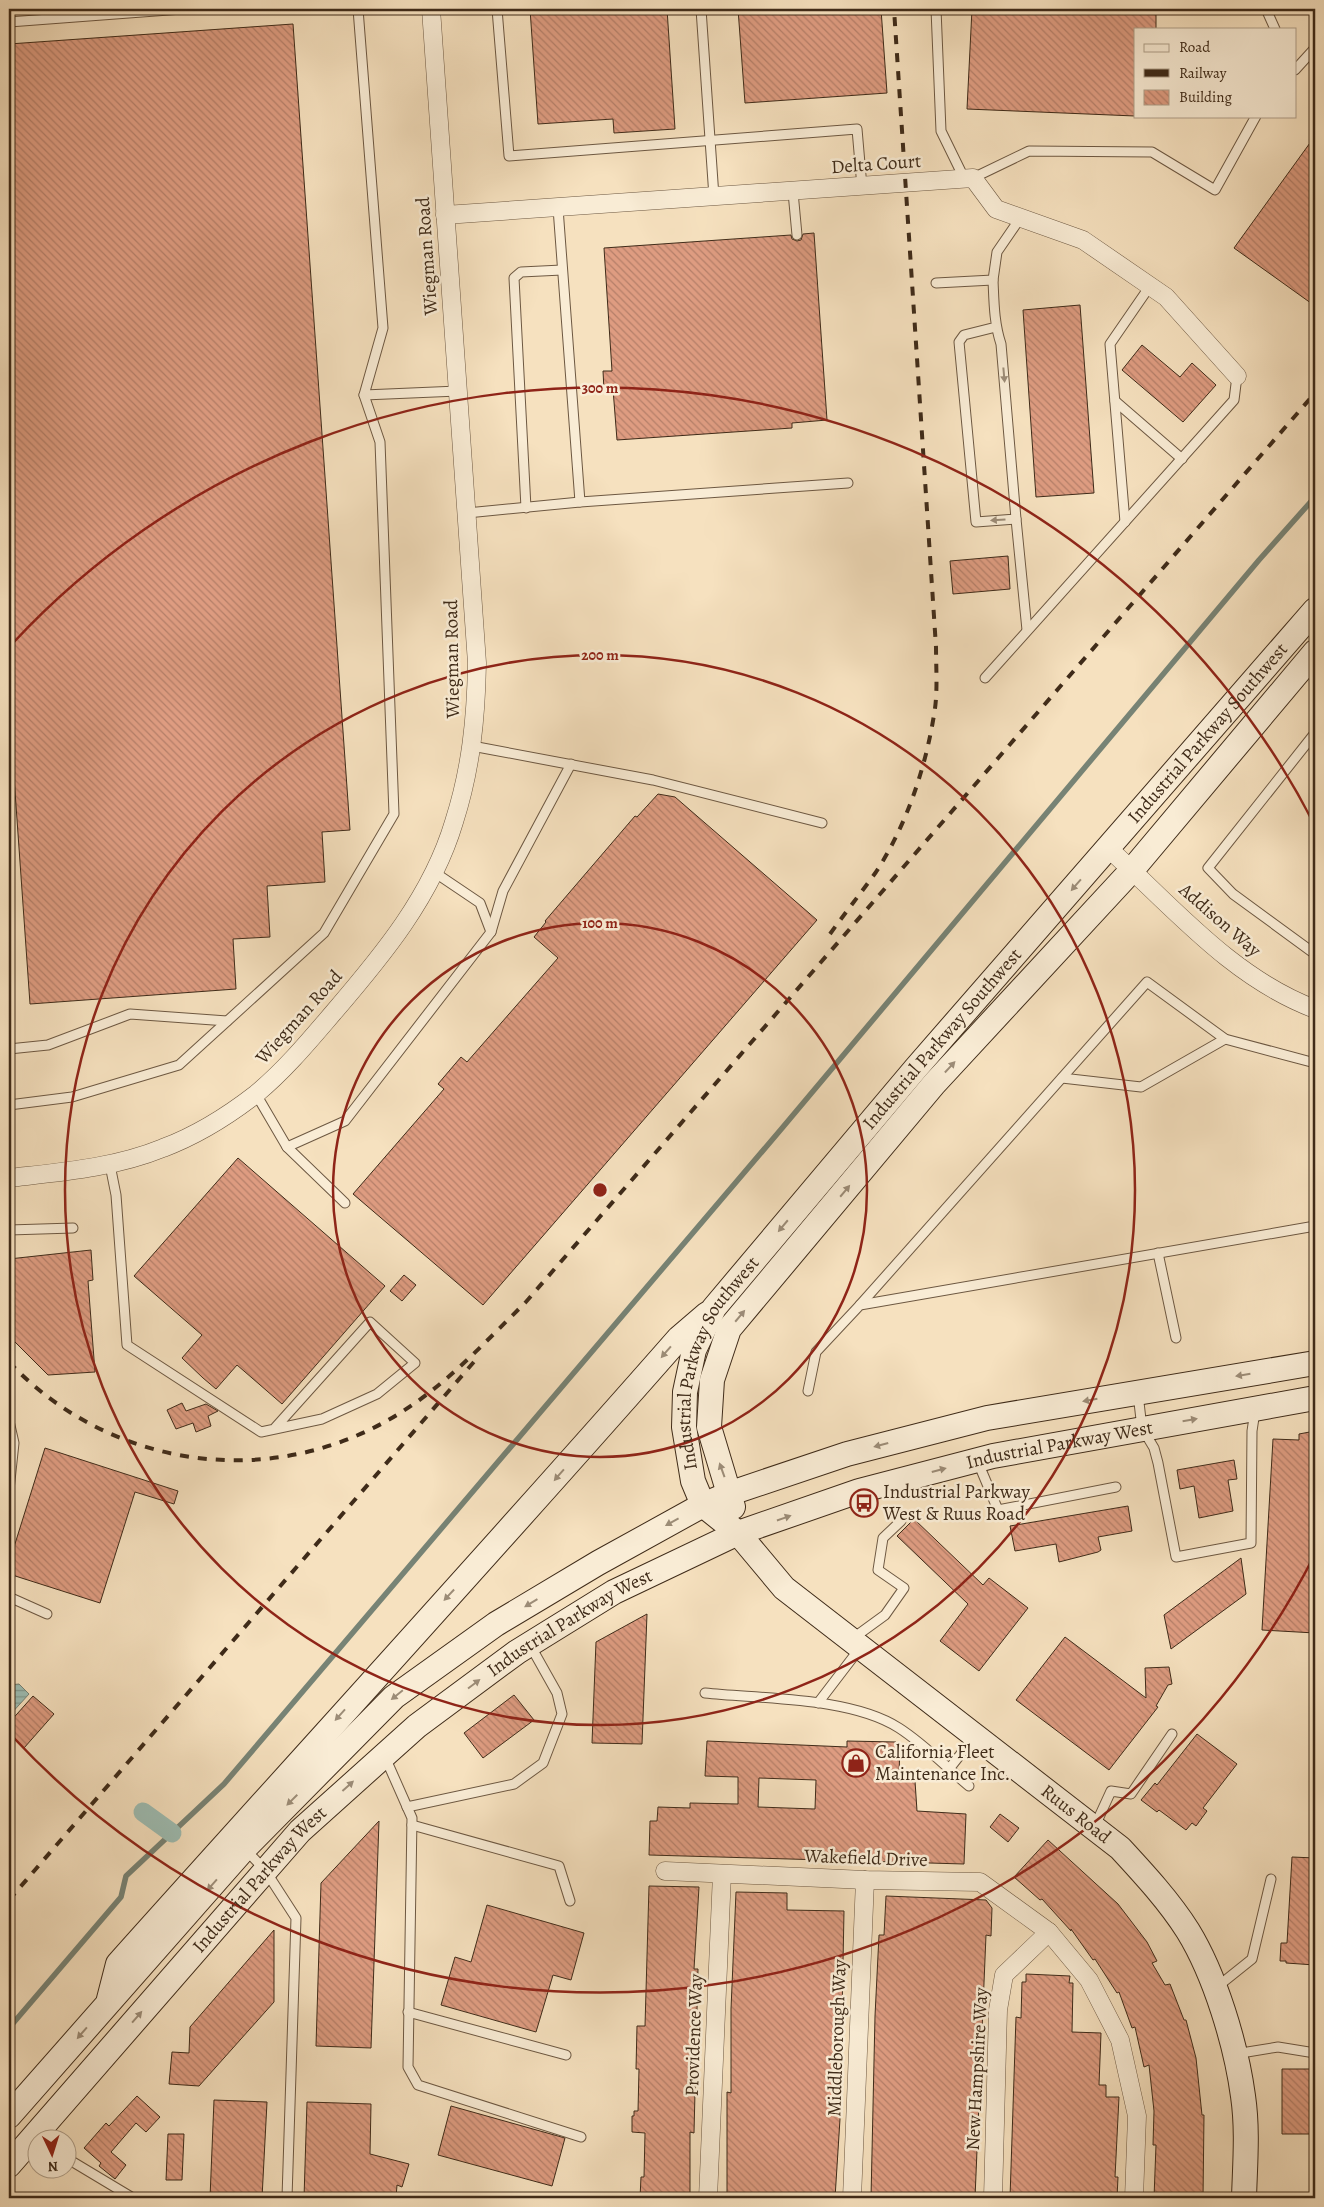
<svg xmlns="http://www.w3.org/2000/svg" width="1324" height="2207" viewBox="0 0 1324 2207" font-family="Alegreya,serif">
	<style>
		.water { fill: url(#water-rules); stroke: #778375 }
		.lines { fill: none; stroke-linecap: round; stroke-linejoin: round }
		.stream { stroke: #778375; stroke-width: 5.5 }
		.canal { stroke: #9dbdb3; stroke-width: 19 }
		.building { fill: url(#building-back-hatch); stroke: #3f2b19; fill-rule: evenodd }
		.lane-casing { stroke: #6d5842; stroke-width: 11 }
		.street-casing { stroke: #6d5842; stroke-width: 19 }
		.secondary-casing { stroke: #3f2b19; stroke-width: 26 }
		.lane { stroke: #f9ecd5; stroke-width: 9 }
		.street { stroke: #f9ecd5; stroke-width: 18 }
		.secondary { stroke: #f9ecd5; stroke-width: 24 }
		.rail { stroke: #3f2b19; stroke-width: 4; stroke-dasharray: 9 9; stroke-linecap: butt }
		.oneway { fill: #9c8c77 }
		.ring { fill: none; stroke: #8f2418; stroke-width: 2.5 }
		.labels { text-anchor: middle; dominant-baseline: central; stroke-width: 5; stroke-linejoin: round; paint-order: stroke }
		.street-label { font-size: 19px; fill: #3f2b19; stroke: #f9ecd5 }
		.poi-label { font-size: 19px; fill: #3f2b19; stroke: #f9ecd5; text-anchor: start }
		.centre { fill: #8f2418; stroke: #f9ecd5; stroke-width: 2.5 }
		.ring-label { font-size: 15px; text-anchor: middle; font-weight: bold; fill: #8f2418; stroke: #f9ecd5; stroke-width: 5; stroke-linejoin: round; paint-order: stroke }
	</style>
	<defs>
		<pattern id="water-rules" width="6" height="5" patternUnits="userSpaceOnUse" patternTransform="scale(1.25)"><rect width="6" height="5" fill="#9dbdb3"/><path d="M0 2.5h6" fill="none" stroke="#819a91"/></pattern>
		<pattern id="building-back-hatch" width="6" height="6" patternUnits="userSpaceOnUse" patternTransform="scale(1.25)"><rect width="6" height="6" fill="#de9c81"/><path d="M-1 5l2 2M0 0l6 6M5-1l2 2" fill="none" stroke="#b57f69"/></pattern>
	</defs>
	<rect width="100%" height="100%" fill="#f6e1bf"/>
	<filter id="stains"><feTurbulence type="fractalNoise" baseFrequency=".004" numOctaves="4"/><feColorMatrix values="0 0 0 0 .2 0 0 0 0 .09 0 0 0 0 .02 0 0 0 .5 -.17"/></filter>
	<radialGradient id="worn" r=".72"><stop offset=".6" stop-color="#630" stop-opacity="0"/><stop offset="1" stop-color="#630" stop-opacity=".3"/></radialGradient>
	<polygon class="water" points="19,1684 29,1694 9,1716 9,1685"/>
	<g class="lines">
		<polyline class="stream" points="9,2028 121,1897 126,1876 224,1784 783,1127 1259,560 1315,497"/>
		<polyline class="canal" points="143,1812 172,1833"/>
	</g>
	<g class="building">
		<polygon points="530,9 667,9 675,129 614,133 613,119 538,124"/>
		<polygon points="738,9 881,9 887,93 745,103"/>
		<polygon points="972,9 1087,14 1087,9 1156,11 1156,29 1135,29 1135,116 967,109"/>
		<polygon points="293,24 350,830 322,832 325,882 267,886 270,937 233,939 236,989 30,1004 9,706 9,44"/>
		<polygon points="1315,136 1315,306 1234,248"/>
		<polygon points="814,233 827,420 792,423 792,428 617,440 613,389 604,390 603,371 612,371 604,248 791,235 792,239 797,241 801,240 803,234"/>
		<polygon points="1080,305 1094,493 1036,497 1023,310"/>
		<polygon points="1142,345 1180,377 1192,363 1216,385 1183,422 1122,370"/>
		<polygon points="1008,556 1010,589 953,594 950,561"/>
		<polygon points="658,794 675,797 817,920 483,1305 353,1194 444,1089 438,1084 461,1057 467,1062 558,958 534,937 546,922 545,921 635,816 637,817"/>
		<polygon points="238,1158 385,1286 282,1404 237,1365 216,1389 203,1378 182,1358 202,1335 134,1276"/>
		<polygon points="91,1250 93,1280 88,1281 95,1372 48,1375 9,1336 9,1259"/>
		<polygon points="404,1275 416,1285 402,1301 390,1291"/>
		<polygon points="182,1403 186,1411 206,1404 218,1411 208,1416 211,1426 196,1432 193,1423 176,1429 167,1410"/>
		<polygon points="1315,1431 1315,1633 1262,1630 1273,1439 1299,1440 1299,1434"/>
		<polygon points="45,1448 178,1491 174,1504 135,1492 100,1603 9,1574 9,1563"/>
		<polygon points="1234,1460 1237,1479 1228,1480 1233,1511 1199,1518 1194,1486 1180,1489 1177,1470"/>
		<polygon points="1128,1506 1132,1531 1098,1537 1101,1550 1098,1552 1059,1562 1056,1544 1015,1551 1010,1526"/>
		<polygon points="914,1519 983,1585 989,1578 1028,1608 979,1671 940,1641 968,1604 897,1536"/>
		<polygon points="1241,1558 1246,1594 1171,1649 1164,1615"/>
		<polygon points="647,1614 642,1744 592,1743 596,1642"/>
		<polygon points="1065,1637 1146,1698 1145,1668 1169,1667 1172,1684 1168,1685 1156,1706 1158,1707 1109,1770 1016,1700"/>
		<polygon points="514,1695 534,1720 483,1758 464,1733"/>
		<polygon points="33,1696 54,1714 24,1748 9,1734 9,1723"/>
		<polygon points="1197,1734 1237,1764 1203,1808 1207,1811 1196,1826 1192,1823 1186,1830 1159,1810 1157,1812 1141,1800 1155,1783 1157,1785"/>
		<path d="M707,1741L847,1747V1741L896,1742V1748H900L899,1773H907L906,1781H915L917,1811L966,1814L964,1864L649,1855L650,1821H657L658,1807L690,1808V1803L738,1804V1777L705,1776ZM759,1778L816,1780L815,1809L758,1807Z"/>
		<polygon points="1000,1814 1019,1828 1008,1842 990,1827"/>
		<polygon points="379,1821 371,2048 316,2046 321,1883"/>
		<polygon points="1048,1840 1118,1904 1147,1942 1157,1961 1152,1963 1165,1985 1170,1984 1184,2020 1186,2020 1196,2058 1202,2115 1204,2115 1203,2198 1154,2198 1156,2145 1153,2145 1154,2111 1149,2065 1144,2067 1135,2027 1132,2028 1119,1992 1117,1993 1095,1959 1093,1960 1071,1929 1071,1931 1042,1899 1040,1900 1014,1877"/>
		<polygon points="1292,1857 1315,1858 1315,1965 1286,1963 1286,1961 1280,1961 1281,1943 1287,1943"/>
		<polygon points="649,1886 699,1887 694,1969 698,1969 694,2133 690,2132 690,2198 640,2198 641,2177 644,2177 645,2133 632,2132 632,2116 634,2116 634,2111 638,2111 639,2069 636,2069 637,2026 645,2026"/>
		<polygon points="736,1892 787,1893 787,1910 844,1911 840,2119 835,2198 727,2198 727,2092 731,2093 731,2009"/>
		<polygon points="886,1896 986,1900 992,1908 991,1936 986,1935 975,2198 871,2198 875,2016 879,1935 884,1935"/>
		<polygon points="487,1905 584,1933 571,1980 553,1975 536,2032 441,2005 455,1957 471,1962"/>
		<polygon points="274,1930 274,2002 199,2086 169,2084 172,2052 189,2053 190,2027"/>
		<polygon points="1026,1974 1070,1976 1069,1983 1073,1983 1072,2032 1101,2033 1099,2085 1106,2085 1106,2097 1119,2097 1115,2177 1118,2177 1117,2198 1010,2198 1016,2017 1021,2018 1022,1982 1026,1982"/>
		<polygon points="1282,2069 1311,2069 1311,2084 1315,2084 1315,2134 1282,2134"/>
		<polygon points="137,2096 160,2117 146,2132 136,2123 111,2152 126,2165 115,2179 99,2166 101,2163 84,2148 106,2123 109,2126"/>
		<polygon points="214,2100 267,2102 262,2198 210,2198"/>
		<polygon points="307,2102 371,2104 370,2154 409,2164 402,2187 397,2185 396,2198 304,2198"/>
		<polygon points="451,2106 565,2138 552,2186 438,2155"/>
		<polygon points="168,2134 184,2134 182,2180 166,2180"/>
	</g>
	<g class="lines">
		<g class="lane-casing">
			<g id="lane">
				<polyline points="358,9 383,328 364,395 458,391"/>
				<polyline points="497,9 509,156 857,129 862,187"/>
				<polyline points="701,9 714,197"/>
				<polyline points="936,9 941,131 964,178"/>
				<polyline points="1266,9 1275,29"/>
				<polyline points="9,22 182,9"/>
				<polyline points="1295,70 1315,48"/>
				<polyline points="973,178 1029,151 1152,152 1215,190 1256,116"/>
				<polyline points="793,192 797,235"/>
				<polyline points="558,208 580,502"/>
				<path d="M993,280C994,302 994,323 1001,344L1016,519L976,522L959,342L964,335L996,327"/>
				<polyline points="936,283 993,280 997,252 1021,217"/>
				<polyline points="1115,401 1182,459"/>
				<polyline points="526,508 514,278 521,272 562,270"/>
				<polyline points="467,513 580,502 848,483"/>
				<polyline points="1016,519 1027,630"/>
				<polyline points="1125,522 1110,344 1150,286"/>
				<polyline points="985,678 1234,400 1237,376"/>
				<polyline points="1315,733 1208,868 1233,894 1315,954"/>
				<polyline points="472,746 653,780 822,823"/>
				<polyline points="491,932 503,891 571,764"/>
				<polyline points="9,1049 48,1045 130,1014 227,1021"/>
				<polyline points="1062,1078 1141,1087 1225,1039"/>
				<polyline points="256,1094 287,1147 345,1203"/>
				<polyline points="9,1105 72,1097 179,1065 324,933 394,814 380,442 364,395"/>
				<polyline points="287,1147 345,1121 491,932 480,903 434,872"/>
				<polyline points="110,1165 116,1195 127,1345 261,1432 322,1419 377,1394 415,1363 370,1322 274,1429"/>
				<polyline points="9,1230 73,1228"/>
				<polyline points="1158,1253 1176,1338"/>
				<polyline points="860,1305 1147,982 1225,1039 1315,1063"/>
				<polyline points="808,1391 816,1352 860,1305 1315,1226"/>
				<polyline points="1138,1394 1142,1428 1154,1448 1158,1463 1176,1557 1251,1543 1252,1431 1255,1411"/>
				<polyline points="9,1421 14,1443 9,1490"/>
				<polyline points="977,1460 998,1510 1116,1487"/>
				<polyline points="9,1597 47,1614"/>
				<polyline points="852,1639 885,1615 904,1588 878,1570 883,1538 901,1521"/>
				<path d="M705,1693C762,1699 851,1697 899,1728C924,1744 946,1767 969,1786"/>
				<polyline points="818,1703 860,1648"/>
				<polyline points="385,1757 412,1818 408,2067 418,2085 581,2137"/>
				<polyline points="949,1769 975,1736"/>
				<polyline points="407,1807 514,1784 543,1763 562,1714 557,1693 530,1645"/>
				<polyline points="412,1825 559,1866 570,1901"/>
				<polyline points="1094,1828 1111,1791 1131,1794 1172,1734"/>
				<polyline points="245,1849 265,1870 296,1918 287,2198"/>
				<polyline points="1217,1987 1252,1959 1271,1879"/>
				<polyline points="408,2012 566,2055"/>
				<polyline points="1235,2054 1278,2047 1315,2053"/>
				<polyline points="68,2159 133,2198"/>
			</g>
		</g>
		<g class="street-casing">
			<g id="street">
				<polyline points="445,215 973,178 996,209 1083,240 1166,297 1237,376"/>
				<path d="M1108,848C1172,906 1232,978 1315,1009"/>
				<path d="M9,1178C61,1172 114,1168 163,1148C195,1136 229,1115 256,1094C285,1070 309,1041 333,1013C382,956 432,896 454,822C471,769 476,719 477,663L431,9"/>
				<polyline points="665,1871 865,1880 980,1882 1049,1932 1089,1980 1120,2040 1137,2116 1134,2198"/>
				<polyline points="708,2198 722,1874"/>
				<polyline points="852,2198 865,1880"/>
				<polyline points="993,2198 998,2010 1004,1975 1049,1932"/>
			</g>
		</g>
		<g class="secondary-casing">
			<g id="secondary">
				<polyline points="733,1507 709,1427 712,1380 729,1329 934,1084 1132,870 1315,652"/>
				<path d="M109,1999L118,1964C305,1755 494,1549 679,1338L707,1314"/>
				<polyline points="9,2116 244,1849 394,1697 496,1624 598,1563 703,1505 731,1493 847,1454 987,1418 1315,1363"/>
				<path id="s1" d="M9,2165L300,1831L417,1726L517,1652L614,1592L738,1533L859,1491L993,1456L1315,1398"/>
				<path id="s2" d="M1244,2198C1245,2164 1248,2130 1243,2096C1236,2044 1215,1975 1188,1931C1169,1901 1144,1874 1120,1848L784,1588L738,1533L703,1505L693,1481L684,1427L685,1392L694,1350L714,1308L916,1068L1315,610"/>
			</g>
		</g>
		<use href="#lane" class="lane"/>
		<use href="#street" class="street"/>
		<use href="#secondary" class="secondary"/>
		<g class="rail">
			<path d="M830,934C845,913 861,893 876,872C906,826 925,770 934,715C938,693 936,669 936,647L894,9"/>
			<path d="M9,1362C111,1470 274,1492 400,1413C447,1384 486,1341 525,1303L1315,393"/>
			<polyline points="9,1900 479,1356"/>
		</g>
	</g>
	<defs><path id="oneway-solid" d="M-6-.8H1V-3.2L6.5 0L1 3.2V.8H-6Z" transform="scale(1.25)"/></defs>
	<g class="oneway">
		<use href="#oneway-solid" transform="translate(1004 375) rotate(85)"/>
		<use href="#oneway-solid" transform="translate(998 520) rotate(176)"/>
		<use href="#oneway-solid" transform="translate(1076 885) rotate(131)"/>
		<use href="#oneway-solid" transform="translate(950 1067) rotate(-47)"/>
		<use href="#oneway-solid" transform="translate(845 1191) rotate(-50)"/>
		<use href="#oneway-solid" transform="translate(783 1226) rotate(130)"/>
		<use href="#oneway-solid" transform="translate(740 1316) rotate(-50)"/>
		<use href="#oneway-solid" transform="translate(666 1352) rotate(131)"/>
		<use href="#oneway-solid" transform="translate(1243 1375) rotate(171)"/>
		<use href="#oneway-solid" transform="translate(1090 1400) rotate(170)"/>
		<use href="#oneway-solid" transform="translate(1190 1420) rotate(-10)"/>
		<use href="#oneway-solid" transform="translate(881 1445) rotate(165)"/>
		<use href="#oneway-solid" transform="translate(722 1470) rotate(-110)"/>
		<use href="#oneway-solid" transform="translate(939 1470) rotate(-15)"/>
		<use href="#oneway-solid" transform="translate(559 1475) rotate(131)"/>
		<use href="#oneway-solid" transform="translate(784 1518) rotate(-19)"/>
		<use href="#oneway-solid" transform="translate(672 1522) rotate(151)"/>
		<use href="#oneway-solid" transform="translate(449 1595) rotate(133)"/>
		<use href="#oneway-solid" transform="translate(531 1603) rotate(149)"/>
		<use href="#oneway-solid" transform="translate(474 1684) rotate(-37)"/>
		<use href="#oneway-solid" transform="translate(397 1695) rotate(141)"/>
		<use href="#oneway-solid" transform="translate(340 1715) rotate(132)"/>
		<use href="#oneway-solid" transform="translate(348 1786) rotate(-42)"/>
		<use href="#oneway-solid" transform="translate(292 1800) rotate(135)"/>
		<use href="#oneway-solid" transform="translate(212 1885) rotate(131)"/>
		<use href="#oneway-solid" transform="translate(137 2017) rotate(-49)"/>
		<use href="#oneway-solid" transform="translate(82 2033) rotate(131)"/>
	</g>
	<g class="ring">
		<circle cx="600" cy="1190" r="267"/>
		<circle cx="600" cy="1190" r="535"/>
		<path d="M1315 1554A802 802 0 0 1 13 1737M13 643A802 802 0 0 1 1315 826"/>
	</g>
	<defs>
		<g id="bus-ring" transform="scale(1.4375)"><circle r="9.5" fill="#f9ecd5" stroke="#8f2418" stroke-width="1.5"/><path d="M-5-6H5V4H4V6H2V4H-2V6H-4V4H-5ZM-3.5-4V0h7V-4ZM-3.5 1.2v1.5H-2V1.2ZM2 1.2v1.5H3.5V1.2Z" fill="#8f2418"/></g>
		<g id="shop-ring" transform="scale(1.4375)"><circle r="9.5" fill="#f9ecd5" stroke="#8f2418" stroke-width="1.5"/><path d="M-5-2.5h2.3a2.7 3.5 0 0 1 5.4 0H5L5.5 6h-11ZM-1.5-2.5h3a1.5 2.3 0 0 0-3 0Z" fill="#8f2418"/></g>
	</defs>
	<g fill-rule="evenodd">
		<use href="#bus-ring" x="864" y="1503"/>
		<use href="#shop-ring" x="856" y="1763"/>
	</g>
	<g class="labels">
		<g class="street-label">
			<text transform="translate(876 164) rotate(-4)">Delta Court</text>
			<text transform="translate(427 256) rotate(-94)">Wiegman Road</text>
			<text transform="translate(452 659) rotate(-91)">Wiegman Road</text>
			<text stroke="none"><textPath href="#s2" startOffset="1889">Industrial Parkway Southwest</textPath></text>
			<text transform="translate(1220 920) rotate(41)">Addison Way</text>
			<text transform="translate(299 1017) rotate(-48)">Wiegman Road</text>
			<text stroke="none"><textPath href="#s2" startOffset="1484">Industrial Parkway Southwest</textPath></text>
			<text stroke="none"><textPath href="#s2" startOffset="1079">Industrial Parkway Southwest</textPath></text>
			<text stroke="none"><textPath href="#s1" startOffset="1310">Industrial Parkway West</textPath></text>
			<text stroke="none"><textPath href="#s1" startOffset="785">Industrial Parkway West</textPath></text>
			<text transform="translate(1076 1814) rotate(38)">Ruus Road</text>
			<text transform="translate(866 1858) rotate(2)">Wakefield Drive</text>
			<text stroke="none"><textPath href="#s1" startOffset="380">Industrial Parkway West</textPath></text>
			<text transform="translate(694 2035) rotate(-88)">Providence Way</text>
			<text transform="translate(837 2038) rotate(-88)">Middleborough Way</text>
			<text transform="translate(977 2069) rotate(-87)">New Hampshire Way</text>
		</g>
		<g class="poi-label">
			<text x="883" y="1492">Industrial Parkway<tspan x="883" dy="22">West &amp; Ruus Road</tspan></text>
			<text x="875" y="1752">California Fleet<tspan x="875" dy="22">Maintenance Inc.</tspan></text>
		</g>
	</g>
	<circle cx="600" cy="1190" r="8" class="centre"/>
	<g class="ring-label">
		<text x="600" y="393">300 m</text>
		<text x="600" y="660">200 m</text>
		<text x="600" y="928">100 m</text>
	</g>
	<rect width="1324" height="2207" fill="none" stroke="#f6e1bf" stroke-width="30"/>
	<rect x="10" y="10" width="1304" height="2187" fill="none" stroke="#3f2b19" stroke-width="2.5"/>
	<rect x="15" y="15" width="1294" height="2177" fill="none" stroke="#3f2b19"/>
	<rect x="1134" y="28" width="162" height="90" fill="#f9ecd5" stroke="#af9f8a"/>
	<rect x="1144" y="44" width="25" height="8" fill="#f9ecd5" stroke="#af9f8a"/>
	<text x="1179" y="52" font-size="15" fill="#3f2b19">Road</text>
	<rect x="1144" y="69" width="25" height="8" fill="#3f2b19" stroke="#af9f8a"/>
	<text x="1179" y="78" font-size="15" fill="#3f2b19">Railway</text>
	<rect x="1144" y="90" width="25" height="15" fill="url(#building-back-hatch)" stroke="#af9f8a"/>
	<text x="1179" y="102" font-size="15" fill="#3f2b19">Building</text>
	<g transform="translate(52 2154) rotate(176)"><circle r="24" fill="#f9ecd5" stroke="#af9f8a"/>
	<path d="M0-4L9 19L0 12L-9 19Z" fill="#8f2418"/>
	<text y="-8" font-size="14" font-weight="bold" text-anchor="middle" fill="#3f2b19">N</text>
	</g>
	<rect width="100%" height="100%" filter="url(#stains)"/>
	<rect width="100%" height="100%" fill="url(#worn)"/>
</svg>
